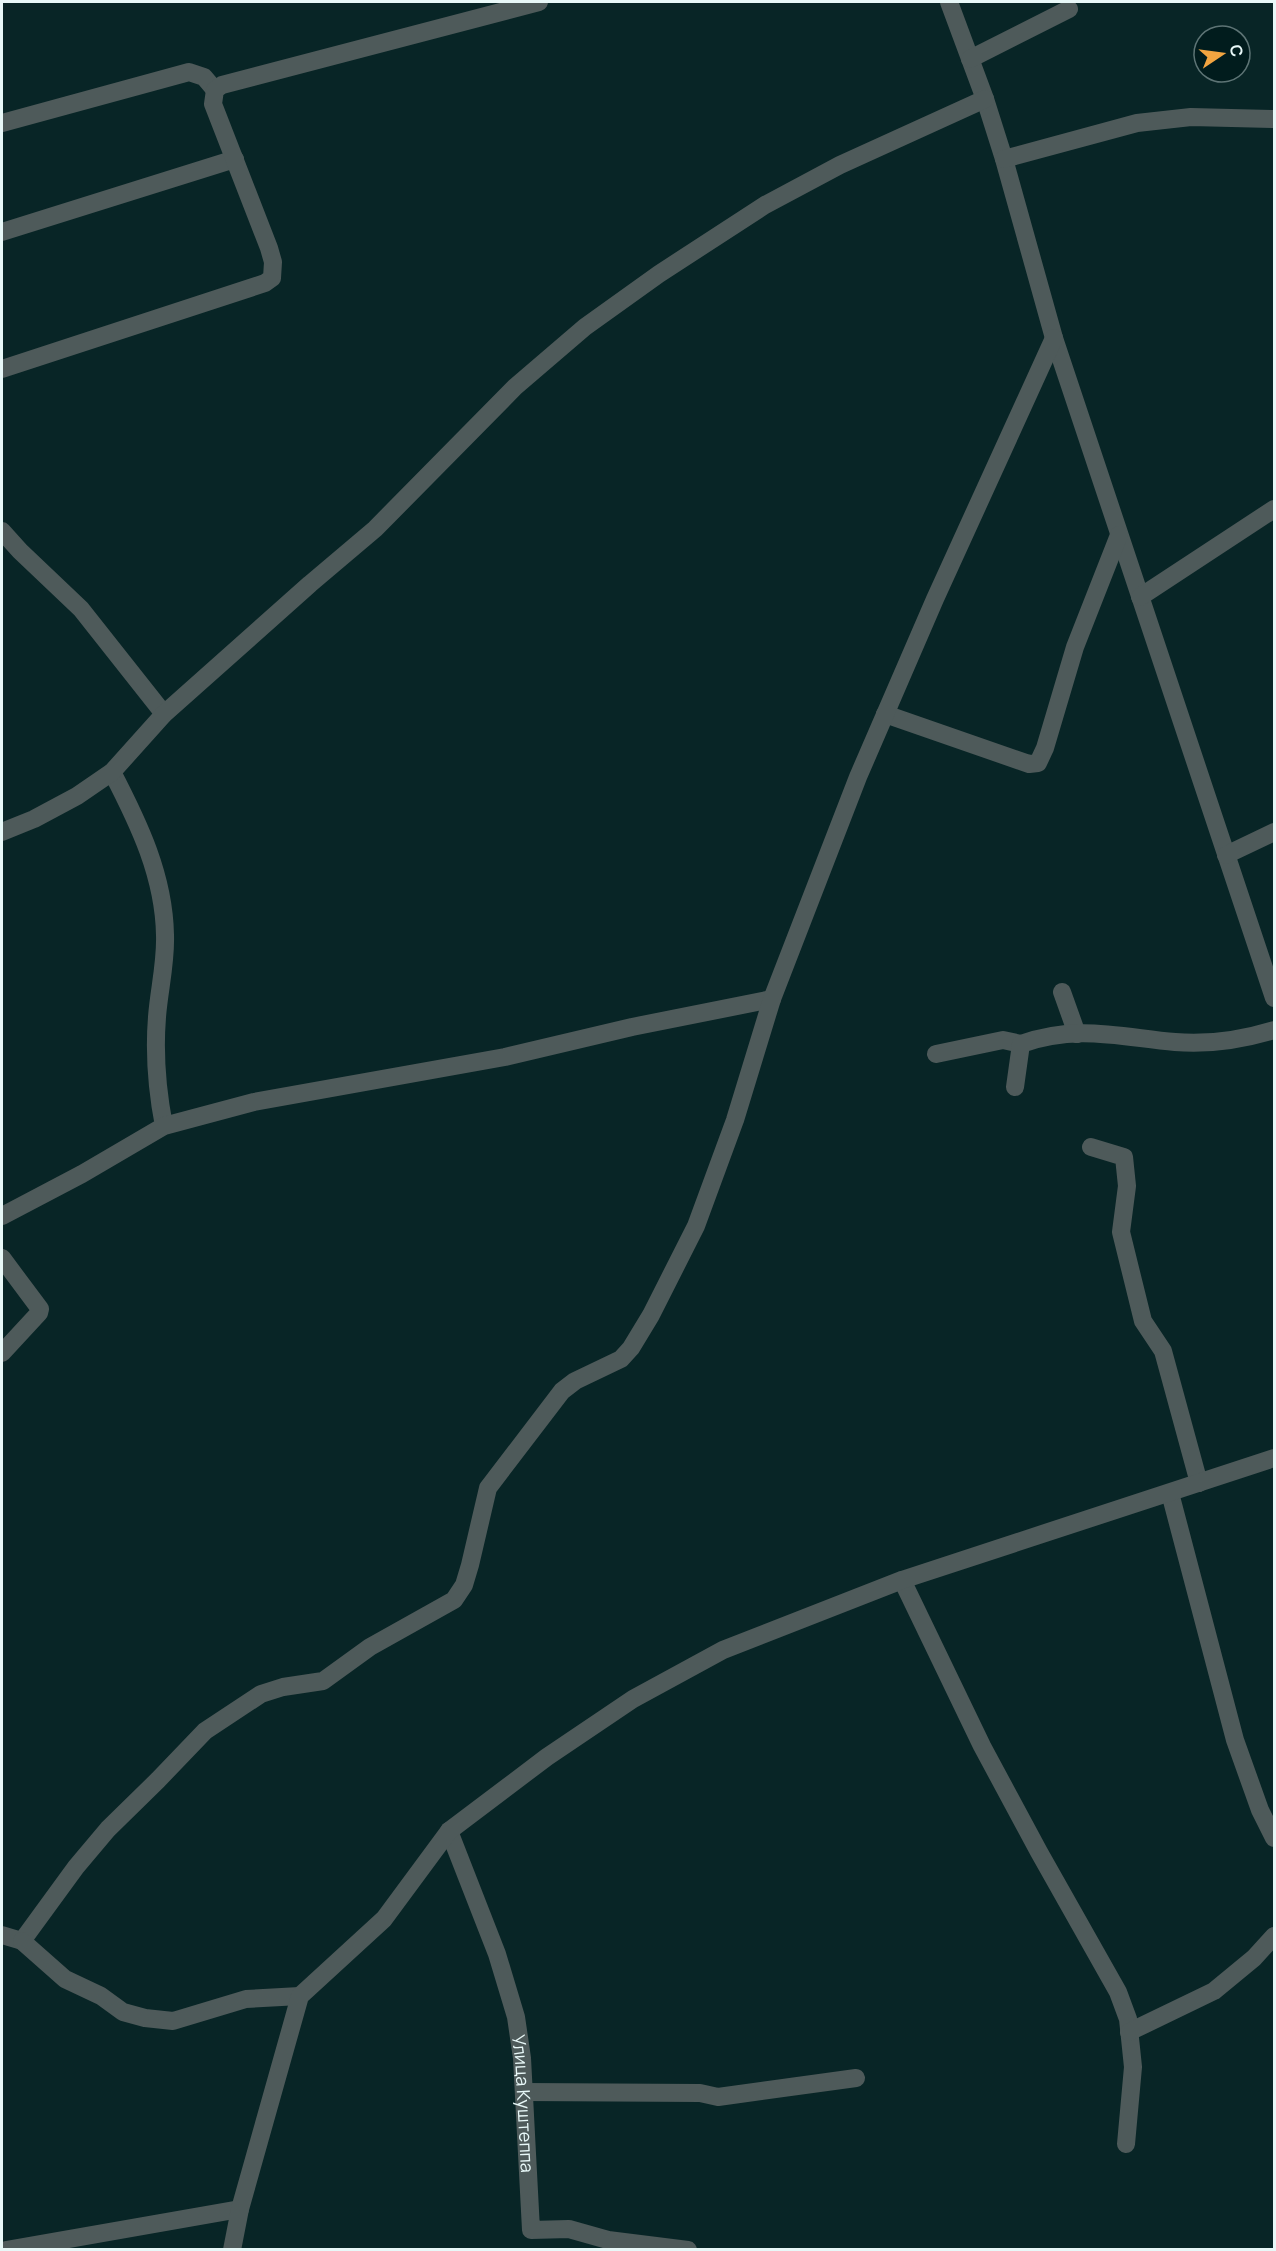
<svg xmlns="http://www.w3.org/2000/svg" width="1276" height="2251" viewBox="0 0 1276 2251" font-family="Manrope,sans-serif">
	<style>
		.lines { fill: none; stroke-linecap: round; stroke-linejoin: round }
		.minor { stroke: #4e5a5a; stroke-width: 18 }
		.labels { text-anchor: middle; dominant-baseline: central; stroke-width: 6; stroke-linejoin: round; paint-order: stroke }
		.street-label { font-size: 18px; fill: #e8f8f8; stroke: #011c1d }
	</style>
	<rect width="100%" height="100%" fill="#082526"/>
	<g class="lines">
		<g class="minor">
			<polyline points="949,2 985,99 1004,159 1054,338 1274,998"/>
			<polyline points="970,59 1069,9"/>
			<polyline points="2,123 189,72 204,77 215,90"/>
			<polyline points="1004,159 1137,123 1191,117 1274,119"/>
			<polyline points="2,232 235,159"/>
			<polyline points="2,369 265,283 272,278 273,262 269,248 213,104 215,90 222,85 539,2"/>
			<polyline points="2,531 20,551 81,609 164,714"/>
			<polyline points="1140,597 1274,509"/>
			<polyline points="885,714 1029,764 1038,763 1045,748 1075,647 1119,535"/>
			<path d="M112,772C139,824 164,876 165,935C166,963 159,990 157,1017C154,1055 157,1090 164,1126"/>
			<polyline points="2,832 34,819 77,796 112,772 164,714 310,584 375,529 515,387 585,327 659,274 765,205 840,165 985,99"/>
			<polyline points="1226,855 1274,832"/>
			<polyline points="1062,992 1077,1034"/>
			<polyline points="936,1054 1003,1040 1021,1044"/>
			<path d="M1015,1087L1021,1044C1076,1024 1120,1037 1175,1042C1210,1045 1241,1040 1274,1030"/>
			<polyline points="1091,1147 1124,1157 1127,1186 1121,1232 1143,1321 1163,1351 1199,1483"/>
			<polyline points="2,1216 82,1174 164,1126 254,1102 505,1057 632,1027 772,999"/>
			<polyline points="2,1258 40,1309 39,1313 2,1353"/>
			<polyline points="1170,1493 1235,1740 1260,1810 1274,1838"/>
			<polyline points="902,1580 982,1746 1039,1852 1118,1992 1128,2019 1133,2067 1126,2144"/>
			<path id="s1" d="M449,1831L497,1954L516,2017L522,2058L531,2230L569,2229L608,2240L688,2250"/>
			<polyline points="2,1935 22,1941 76,1867 108,1829 158,1780 205,1731 261,1694 283,1687 323,1681 370,1647 454,1600 464,1585 470,1565 488,1488 562,1391 575,1381 621,1359 631,1348 651,1315 696,1226 735,1120 772,999 858,777 935,599 1054,338"/>
			<polyline points="22,1941 65,1979 101,1996 123,2012 145,2018 173,2021 246,1999 300,1996"/>
			<polyline points="1129,2032 1214,1991 1254,1958 1274,1936"/>
			<polyline points="524,2092 700,2093 718,2097 856,2078"/>
			<polyline points="6,2250 240,2209"/>
			<polyline points="232,2250 240,2209 300,1996 384,1919 449,1831 547,1757 633,1699 723,1650 902,1580 1274,1458"/>
		</g>
	</g>
	<g class="labels">
		<g class="street-label">
			<text stroke="none"><textPath href="#s1" startOffset="285">Улица Куштеппа</textPath></text>
		</g>
	</g>
	<rect width="1276" height="2251" fill="none" stroke="#e8f8f8" stroke-width="6"/>
	<g transform="translate(1222 54) rotate(77)"><circle r="28" fill="#011c1d" stroke="#5d7475" stroke-width="1.5"/>
	<path d="M0-4.5L10 22L0 15L-10 22Z" fill="#f2a541"/>
	<text y="-9" font-size="16" font-weight="bold" text-anchor="middle" fill="#e8f8f8">С</text>
	</g>
</svg>
